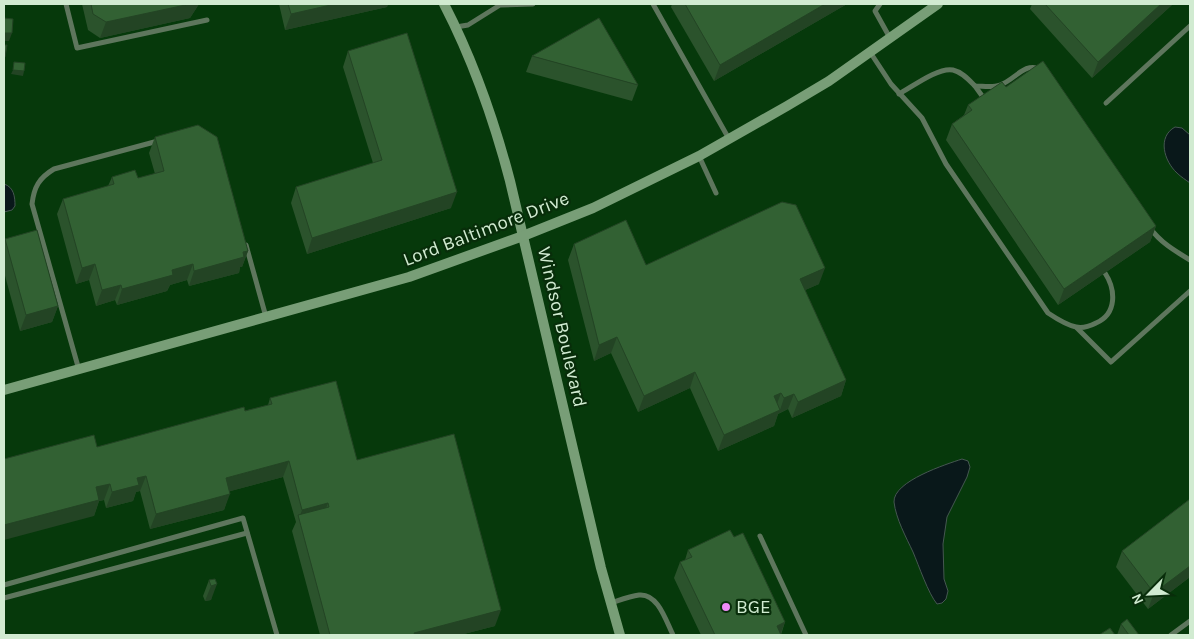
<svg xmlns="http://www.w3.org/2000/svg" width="1194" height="639" viewBox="0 0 1194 639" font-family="Karla,sans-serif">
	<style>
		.water { fill: #09181a; stroke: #455751 }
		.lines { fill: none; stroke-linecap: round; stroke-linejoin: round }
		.service { stroke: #5e765d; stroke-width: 5 }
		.secondary { stroke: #789e77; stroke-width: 10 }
		.wall { fill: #2b532c }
		.shaded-wall { fill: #234424 }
		.building { fill: #326133; stroke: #234424 }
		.poi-dot { fill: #ef8bf7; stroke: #082d0a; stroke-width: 2 }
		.labels { text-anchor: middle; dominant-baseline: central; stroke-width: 4.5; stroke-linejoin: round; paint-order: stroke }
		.street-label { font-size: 19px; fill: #d1ebd1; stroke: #082d0a }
		.poi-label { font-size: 19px; fill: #d1ebd1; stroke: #082d0a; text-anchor: start }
	</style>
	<rect width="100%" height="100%" fill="#06390b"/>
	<g class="water">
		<path d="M1175,127L1182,128L1190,135V183C1186,180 1181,177 1177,173C1164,161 1157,137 1175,127Z"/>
		<path d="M4,184C14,187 15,197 15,206L12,210L4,212Z"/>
		<path d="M962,459L968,461L970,467L967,477L947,517L943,544L944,579L948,591L946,599L942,603L937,604C928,593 919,566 913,552C906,537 896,519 894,502C893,481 947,464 962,459Z"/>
	</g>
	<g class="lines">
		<g class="service">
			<polyline points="66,4 77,48 207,20"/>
			<polyline points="653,4 729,139"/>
			<polyline points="880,4 875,11 890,38"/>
			<polyline points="456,27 468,25 500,5 533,4"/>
			<path d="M870,52L891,84L922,118L946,164L1048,313C1057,319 1066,325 1076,327C1083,329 1090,326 1096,323C1117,314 1116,290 1105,273"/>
			<polyline points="975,86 985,100"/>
			<path d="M899,94C912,87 938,67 953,70C962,72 969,80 975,86C983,86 993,88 1000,85C1015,80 1024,62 1040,69"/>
			<polyline points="1106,103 1190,26"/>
			<polyline points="699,156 716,193"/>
			<path d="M1150,228C1161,243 1175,251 1190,260"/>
			<polyline points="246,245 266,317"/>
			<polyline points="1077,328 1111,362 1190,291"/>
			<path d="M79,370L32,204C34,187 39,178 54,169L158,141"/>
			<polyline points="760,536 806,635"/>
			<polyline points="4,585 243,518 277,635"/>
			<polyline points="4,598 247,533"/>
			<path d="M611,603C620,600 630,596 639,595C658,593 666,621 673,635"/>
			<polyline points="1171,635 1190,621"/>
		</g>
		<g class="secondary">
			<path d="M444,4C473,60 494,120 510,181L601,568L620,635"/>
			<polyline points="4,390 409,277 523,236 593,208 699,156 787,106 829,81 938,4"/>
		</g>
	</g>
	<g class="wall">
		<polygon points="82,4 199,4 190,18 100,38 88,30"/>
		<polygon points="279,4 388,4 387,7 285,30"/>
		<polygon points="672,4 847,4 714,81 671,7"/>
		<polygon points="1032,4 1173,4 1092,78 1030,9"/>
		<polygon points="348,51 451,208 307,254 291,203 296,187 373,163 343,67"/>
		<polygon points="532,56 638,85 632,101 526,72"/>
		<polygon points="1006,87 1156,226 1150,242 1058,305 946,140 952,124 964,115 968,105"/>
		<polygon points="155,137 248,251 242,267 240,267 239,273 189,286 187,280 170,285 167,291 117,305 115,300 96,306 89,280 76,284 57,214 63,199 108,186 112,177 138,178 155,174 149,153"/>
		<polygon points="5,239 58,306 52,322 20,331 4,272 4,242"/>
		<polygon points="574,244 646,265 819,284 805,290 846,380 841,396 792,418 788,409 778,414 774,426 718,451 690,388 638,412 611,353 594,361 568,260"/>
		<polygon points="270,398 357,460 495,626 460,635 320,635 292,531 296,522 283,477 230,491 224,510 150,529 140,491 136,492 133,501 106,508 104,500 99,501 94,516 97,447 268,405"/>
		<polygon points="1190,499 1190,577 1148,609 1116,567 1122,551"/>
		<polygon points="734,537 785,622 781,635 701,635 674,578 680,562 685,560 688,550"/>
		<polygon points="215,579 211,600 205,601 203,596 209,580"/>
		<polygon points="1121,624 1139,635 1117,635"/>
	</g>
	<g class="shaded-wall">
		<polygon points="190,4 199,4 190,18 100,38 106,22"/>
		<polygon points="335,4 388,4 387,7 285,30 291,14"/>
		<polygon points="825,4 847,4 714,81 720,65"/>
		<polygon points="1161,4 1173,4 1092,78 1098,62"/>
		<polygon points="4,33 12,33 9,41 4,41"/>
		<polygon points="13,70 24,71 23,76 11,74"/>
		<polygon points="457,192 451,208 307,254 312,238"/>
		<polygon points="1156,226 1150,242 1058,305 1064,289"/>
		<polygon points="248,251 242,267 240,267 239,273 189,286 194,271"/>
		<polygon points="95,264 89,280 76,284 82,268"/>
		<polygon points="193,264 187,280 170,285 167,291 117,305 122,289 172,270"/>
		<polygon points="825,268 819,284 794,295 800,279"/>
		<polygon points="121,285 115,300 96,306 102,290"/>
		<polygon points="58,306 52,322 20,331 26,315"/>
		<polygon points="617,337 611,353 594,361 599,345"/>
		<polygon points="695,372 690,388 638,412 644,396"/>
		<polygon points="846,380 841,396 792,418 798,402"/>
		<polygon points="781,393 775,409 774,396"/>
		<polygon points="794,394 788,409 778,414 774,426 718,451 724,435 780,410 784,398"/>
		<polygon points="289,461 283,477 220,494 226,478"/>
		<polygon points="146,476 140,491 136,492 133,501 106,508 112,492 137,478"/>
		<polygon points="110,484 104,500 99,501 94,516 4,540 4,525 96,487"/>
		<polygon points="230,494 224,510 150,529 156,514"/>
		<polygon points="328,503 322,519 299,519 302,510"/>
		<polygon points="1190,566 1190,577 1148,609 1154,593"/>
		<polygon points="217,584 211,600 205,601 211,586"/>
		<polygon points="501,610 495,626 460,635 414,635 414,633"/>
		<polygon points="785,622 780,635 777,626"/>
	</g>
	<g class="building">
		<polygon points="91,4 190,4 106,22 93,14"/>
		<polygon points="288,4 335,4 291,14"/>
		<polygon points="685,4 825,4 720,65"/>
		<polygon points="1045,4 1161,4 1098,62"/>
		<polygon points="4,18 13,19 12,33 4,33"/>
		<polygon points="599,18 638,85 532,56"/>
		<polygon points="407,33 457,192 312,238 296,187 382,160 348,51"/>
		<polygon points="4,45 7,45 5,57 4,56"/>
		<polygon points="1043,61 1156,226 1064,289 952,124 972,110 968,105 1002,82 1006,87"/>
		<polygon points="14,62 25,63 24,71 13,70"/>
		<polygon points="198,125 217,137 248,251 243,252 244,257 194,271 193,264 172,270 173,275 122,289 121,285 102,290 95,264 82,268 63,199 114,184 112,177 135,170 138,178 164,171 155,137"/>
		<polygon points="782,202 796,205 825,268 800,279 846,380 798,402 794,394 784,398 781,393 774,396 780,410 724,435 695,372 644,396 617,337 599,345 574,244 626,220 646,265"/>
		<polygon points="37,230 58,306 26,315 5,239"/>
		<polygon points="336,381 357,460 454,434 501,610 414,633 415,635 330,635 298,515 329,507 328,503 302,510 289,461 226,478 230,494 156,514 146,476 137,478 139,485 112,492 110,484 96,487 99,500 4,525 4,459 94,435 97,447 244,407 245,411 272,404 270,398"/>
		<polygon points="1190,499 1190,566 1154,593 1122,551"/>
		<polygon points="730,530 734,537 743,533 785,622 777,626 781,635 715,635 680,562 692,557 688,550"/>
		<polygon points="215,579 217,584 211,586 209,580"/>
		<polygon points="1127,619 1139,635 1129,635 1121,624"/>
		<polygon points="1110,628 1115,635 1099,635"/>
	</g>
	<circle class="poi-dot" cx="726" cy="607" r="5"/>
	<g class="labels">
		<g class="street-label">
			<text transform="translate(486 229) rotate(-21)">Lord Baltimore Drive</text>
			<text transform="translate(562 327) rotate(77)">Windsor Boulevard</text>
		</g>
		<g class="poi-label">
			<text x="736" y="607">BGE</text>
		</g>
	</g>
	<rect width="1194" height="639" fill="none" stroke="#d1ebd1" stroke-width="10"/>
	<g transform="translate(1149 594) rotate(246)" stroke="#082d0a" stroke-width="4" paint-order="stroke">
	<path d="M0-4L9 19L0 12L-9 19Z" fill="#d1ebd1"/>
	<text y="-8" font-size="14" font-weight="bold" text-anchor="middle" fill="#d1ebd1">N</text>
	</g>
</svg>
